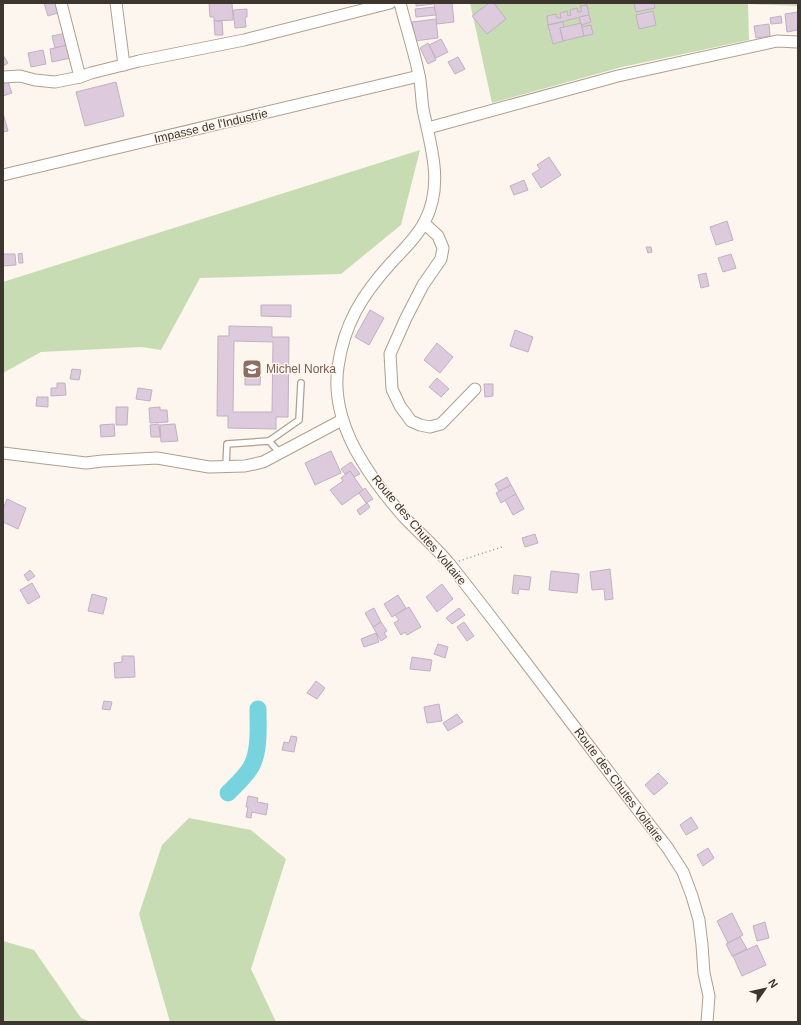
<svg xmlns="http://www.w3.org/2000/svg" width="801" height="1025" viewBox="0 0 801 1025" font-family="Arial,sans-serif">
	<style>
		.green { fill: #c7dcb2 }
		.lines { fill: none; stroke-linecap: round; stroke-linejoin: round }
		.river { stroke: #77d3dd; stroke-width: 17 }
		.building { fill: #ddcbdd; stroke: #c1b0c2; fill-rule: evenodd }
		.service-casing { stroke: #af9f8e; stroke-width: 8 }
		.minor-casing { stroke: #af9f8e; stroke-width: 13 }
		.path { stroke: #9f9891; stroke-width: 1.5; stroke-dasharray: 1 3; stroke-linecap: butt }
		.service { stroke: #fff; stroke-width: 5.5 }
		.minor { stroke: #fff; stroke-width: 11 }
		.labels { text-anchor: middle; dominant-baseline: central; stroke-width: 3; stroke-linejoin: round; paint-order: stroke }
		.street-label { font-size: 12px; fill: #3c362f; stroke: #fdf6ee }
		.education-label { font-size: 12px; fill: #785e54; stroke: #fdf6ee; text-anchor: start }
	</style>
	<rect width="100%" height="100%" fill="#fdf6ee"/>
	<g class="green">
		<polygon points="470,3 798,3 798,6 748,4 749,40 622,67 492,103"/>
		<polygon points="420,150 401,225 341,274 200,278 161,350 142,347 41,352 3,373 3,282"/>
		<polygon points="189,818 251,830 286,859 251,969 276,1022 170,1022 139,914 162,845"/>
		<polygon points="3,941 34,950 81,1018 91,1022 3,1022"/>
	</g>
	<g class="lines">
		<path class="river" d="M228,793C236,785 245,777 251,767C260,751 258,727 258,709"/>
	</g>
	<g class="building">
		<polygon points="44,3 59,3 61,12 48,16"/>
		<polygon points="209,3 232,3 233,20 214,21 214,17 210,17"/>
		<polygon points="416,3 434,3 434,4 416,6"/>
		<polygon points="434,3 452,3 454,22 437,24"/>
		<polygon points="489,3 494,3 506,19 487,34 472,16"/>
		<polygon points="634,3 654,3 655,8 636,12"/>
		<polygon points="587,5 589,15 548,25 547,16 556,14 557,18 561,18 560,13 567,11 568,16 571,15 570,10 577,8 578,12 582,11 580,6"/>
		<polygon points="434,7 436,15 416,17 415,9"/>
		<polygon points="247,9 247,17 245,17 246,27 235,28 233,10"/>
		<polygon points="653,11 656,25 639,29 636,15"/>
		<polygon points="798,12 798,30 787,32 785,14"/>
		<polygon points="589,15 591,22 581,25 579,17"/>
		<polygon points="781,16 782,23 771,24 770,18"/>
		<polygon points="436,19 438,38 414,41 412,22"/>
		<polygon points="214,21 222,21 223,35 215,35"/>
		<polygon points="563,22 564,27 560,28 563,41 553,44 548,25"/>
		<polygon points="581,23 584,36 563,41 560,28"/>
		<polygon points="769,24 770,36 756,38 754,26"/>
		<polygon points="591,25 593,34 584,36 582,27"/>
		<polygon points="66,33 68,45 55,48 52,36"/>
		<polygon points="441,39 448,52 436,58 429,45"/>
		<polygon points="428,43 436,60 428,64 420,48"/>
		<polygon points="68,45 71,58 52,62 50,49"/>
		<polygon points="43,50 46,64 31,67 28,53"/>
		<polygon points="3,55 8,63 3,66"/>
		<polygon points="458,57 465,69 455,74 448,62"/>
		<polygon points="8,82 12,93 3,96 3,83"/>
		<polygon points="116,82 124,116 85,126 76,92"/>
		<polygon points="3,113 8,131 3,132"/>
		<polygon points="549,157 561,175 541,188 532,174 540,169 537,165"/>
		<polygon points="524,180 528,190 514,195 510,186"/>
		<polygon points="727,221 733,240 716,245 710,227"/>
		<polygon points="646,247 651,247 652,252 648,253"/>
		<polygon points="22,253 23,263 19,263 18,254"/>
		<polygon points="3,254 15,254 16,265 3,266"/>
		<polygon points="731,254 736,268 723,272 718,258"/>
		<polygon points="706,273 709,286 701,288 698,275"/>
		<polygon points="261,305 291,305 291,317 261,316"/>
		<polygon points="370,310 384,318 369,345 355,337"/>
		<path d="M229,326L272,327V337H289L288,417H276V429L228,428V416H217L218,336H229ZM234,341L273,342L272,412H233Z"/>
		<polygon points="515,330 533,337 528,352 510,346"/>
		<polygon points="437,343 453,357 440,373 424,360"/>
		<polygon points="72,369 81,370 79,380 70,379"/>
		<polygon points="245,369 261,369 260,385 245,385"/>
		<polygon points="437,378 449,389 441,397 429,387"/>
		<polygon points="57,383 65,383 66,395 51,396 51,388 57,388"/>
		<polygon points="484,384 493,384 493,396 485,397"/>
		<polygon points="138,388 152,390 150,401 136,399"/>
		<polygon points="37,397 48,397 48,407 36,406"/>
		<polygon points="116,407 128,407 127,425 116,425"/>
		<polygon points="160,407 160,410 167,410 168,422 150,423 149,408"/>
		<polygon points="114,424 115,436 101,437 100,425"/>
		<polygon points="159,424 160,437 151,437 150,425"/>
		<polygon points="175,424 178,441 161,442 160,425"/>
		<polygon points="331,451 341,473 315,485 305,463"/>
		<polygon points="351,462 360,474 354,477 350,471 345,474 341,469"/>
		<polygon points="350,471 363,490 342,505 330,490 343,481 341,478"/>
		<polygon points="507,477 511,485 499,491 495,484"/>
		<polygon points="511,485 516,494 501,503 496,493"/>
		<polygon points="365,488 373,499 366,503 359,493"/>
		<polygon points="516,494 524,509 513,515 505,500"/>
		<polygon points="7,499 26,508 18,529 3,522 3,509"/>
		<polygon points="367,503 370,507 360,515 357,510"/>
		<polygon points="535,534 538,543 525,547 522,538"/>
		<polygon points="610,569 613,599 605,600 604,589 592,590 590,572"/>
		<polygon points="30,570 35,576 28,581 24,575"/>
		<polygon points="551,571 579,574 577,593 549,590"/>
		<polygon points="514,575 531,577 529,590 519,589 518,594 512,593"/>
		<polygon points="32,583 40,597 28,604 20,590"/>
		<polygon points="442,584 453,599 437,612 426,597"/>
		<polygon points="92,594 107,598 103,614 88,611"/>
		<polygon points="398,595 406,608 392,617 384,604"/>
		<polygon points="409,607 421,627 407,635 405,632 401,635 394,623 399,620 395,615"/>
		<polygon points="374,608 381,622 373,627 365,613"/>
		<polygon points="459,608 465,615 452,624 446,618"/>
		<polygon points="381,622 387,631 384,633 387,637 381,641 373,627"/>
		<polygon points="464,622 474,636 467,641 457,627"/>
		<polygon points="376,633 379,642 364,647 361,639"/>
		<polygon points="438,644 448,647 445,658 434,654"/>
		<polygon points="122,656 134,656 135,677 115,678 114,663 122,662"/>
		<polygon points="412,657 432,660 430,671 410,669"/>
		<polygon points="316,681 325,688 317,699 307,693"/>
		<polygon points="104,701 112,702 110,710 102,709"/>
		<polygon points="439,704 442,721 427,723 424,707"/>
		<polygon points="457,714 463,722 448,731 443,723"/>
		<polygon points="291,736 297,737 294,752 282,750 284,742 289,743"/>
		<polygon points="658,773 668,783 654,795 645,785"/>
		<polygon points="248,796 258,798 257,802 268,804 266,815 252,812 251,818 246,817 248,807 246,807"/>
		<polygon points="691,817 698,828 686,835 680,825"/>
		<polygon points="708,848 714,858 703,866 697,855"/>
		<polygon points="732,913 743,935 728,943 717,921"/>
		<polygon points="765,922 769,938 757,941 753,926"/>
		<polygon points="740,937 747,949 732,956 726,944"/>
		<polygon points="757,945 766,965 742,976 733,956"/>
	</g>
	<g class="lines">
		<g class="service-casing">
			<g id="service">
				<polyline points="269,441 299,420 301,383"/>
				<polyline points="226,467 227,444 269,441 280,453"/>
			</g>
		</g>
		<g class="minor-casing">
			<g id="minor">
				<polyline points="116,3 124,65"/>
				<path d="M400,3C406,27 414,51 419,75C422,88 421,102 424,114C432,150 443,186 425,221C417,237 403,250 391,263C362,295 344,324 338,367C333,400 345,434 362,461C374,481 389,500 404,517C420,534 438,549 452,567C525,659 594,755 667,847L683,872L692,896L699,920L702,945L704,973L709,996L707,1022"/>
				<polyline points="3,77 20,76 35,80 55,82 80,77 61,3"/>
				<polyline points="80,77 91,73 139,61 244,40 390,3"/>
				<polyline points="428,128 618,76 777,41 798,42"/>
				<polyline points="3,175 419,76"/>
				<polyline points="424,223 438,236 443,248 441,259 423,285 406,318 390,354 392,389 400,406 411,421 420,425 430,427 441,424 475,389"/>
				<polyline points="3,453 86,463 102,461 157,458 209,467 245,466 263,462 342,420"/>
			</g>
		</g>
		<polyline class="path" points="459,561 502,547"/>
		<use href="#service" class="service"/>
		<use href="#minor" class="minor"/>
	</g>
	<defs>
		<g id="school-square" transform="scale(1)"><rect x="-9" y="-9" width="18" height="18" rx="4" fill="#8d6e63" stroke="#fdf6ee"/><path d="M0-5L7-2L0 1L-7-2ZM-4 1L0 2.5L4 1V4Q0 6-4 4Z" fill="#fff"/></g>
	</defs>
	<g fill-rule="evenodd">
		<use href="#school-square" x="252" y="369"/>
	</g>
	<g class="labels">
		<g class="street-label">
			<text transform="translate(211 126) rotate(-13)">Impasse de l'Industrie</text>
			<text transform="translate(419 530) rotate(50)">Route des Chutes Voltaire</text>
			<text transform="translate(619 785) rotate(53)">Route des Chutes Voltaire</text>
		</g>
		<g class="education-label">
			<text x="266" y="369">Michel Norka</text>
		</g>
	</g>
	<rect width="801" height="1025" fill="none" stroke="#3c362f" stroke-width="8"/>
	<g transform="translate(765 989) rotate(56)" stroke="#fdf6ee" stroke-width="3" paint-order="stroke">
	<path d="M0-3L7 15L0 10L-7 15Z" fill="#3c362f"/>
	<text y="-6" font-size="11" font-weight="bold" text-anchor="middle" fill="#3c362f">N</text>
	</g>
</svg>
